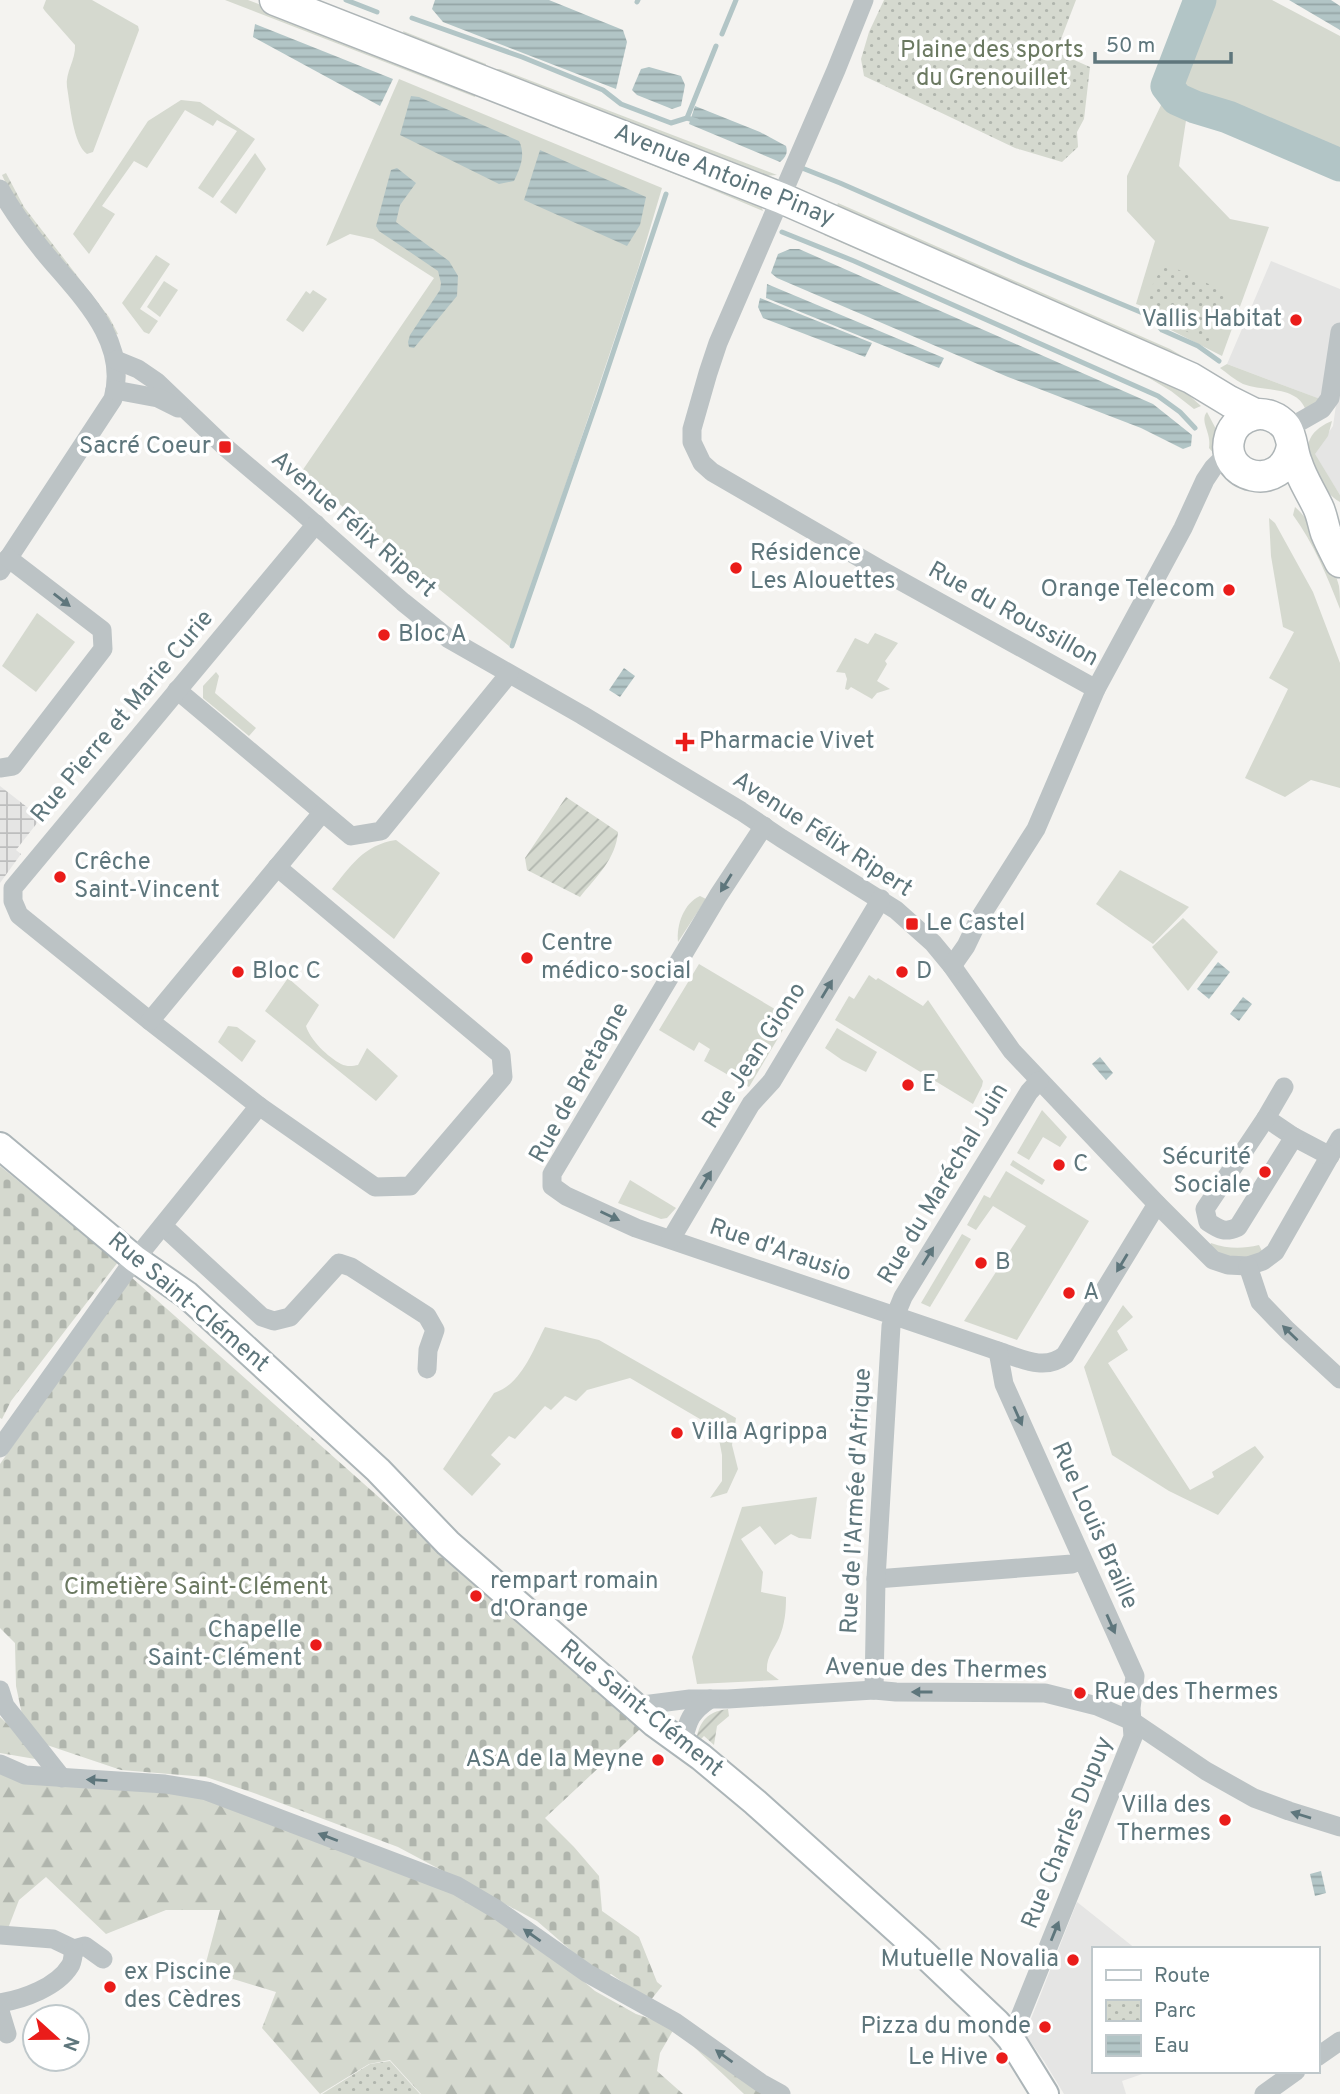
<svg xmlns="http://www.w3.org/2000/svg" width="1340" height="2094" viewBox="0 0 1340 2094" font-family="Overpass,sans-serif">
	<style>
		.built { fill: #e5e5e4 }
		.industrial { fill: url(#industrial-grid) }
		.grass { fill: #d5d9cf }
		.forest { fill: url(#forest-firs) }
		.cemetery { fill: url(#cemetery-stones) }
		.park { fill: url(#park-dots) }
		.garden { fill: url(#garden-furrows) }
		.water { fill: url(#water-rules) }
		.lines { fill: none; stroke-linecap: round; stroke-linejoin: round }
		.stream { stroke: #b2c5c6; stroke-width: 5 }
		.river { stroke: #b2c5c6; stroke-width: 33 }
		.secondary-casing { stroke: #acb5b8; stroke-width: 30 }
		.primary-casing { stroke: #aeb5b7; stroke-width: 33 }
		.street { stroke: #bcc3c5; stroke-width: 19 }
		.secondary { stroke: #fff; stroke-width: 26 }
		.primary { stroke: #fff; stroke-width: 30 }
		.oneway { fill: #5e767c }
		.poi-dot { fill: #ea1c1a; stroke: #fff; stroke-width: 2.5 }
		.labels { text-anchor: middle; dominant-baseline: central; stroke-width: 7; stroke-linejoin: round; paint-order: stroke }
		.park-label { font-size: 24px; fill: #6b7961; stroke: #fff }
		.street-label { font-size: 24px; fill: #5e767c; stroke: #fff }
		.poi-label { font-size: 24px; fill: #5e767c; stroke: #fff; text-anchor: start }
	</style>
	<defs>
		<pattern id="industrial-grid" width="8" height="8" patternUnits="userSpaceOnUse" patternTransform="scale(1.75)"><rect width="8" height="8" fill="#e5e5e4"/><path d="M0 4h8M4 0v8" fill="none" stroke="#bdbebe"/></pattern>
		<pattern id="forest-firs" width="22" height="20" patternUnits="userSpaceOnUse" patternTransform="scale(1.75)"><rect width="22" height="20" fill="#d5d9cf"/><path d="M5 1l3.5 6h-7zM16 11l3.5 6h-7z" fill="#b0b5ad"/></pattern>
		<pattern id="cemetery-stones" width="16" height="16" patternUnits="userSpaceOnUse" patternTransform="scale(1.75)"><rect width="16" height="16" fill="#d5d9cf"/><path d="M2 7V4a2 2 0 0 1 4 0v3zM10 15v-3a2 2 0 0 1 4 0v3z" fill="#b0b5ad"/></pattern>
		<pattern id="park-dots" width="8" height="8" patternUnits="userSpaceOnUse" patternTransform="scale(1.75)"><rect width="8" height="8" fill="#d5d9cf"/><path d="M2 2h.1M6 6h.1" fill="none" stroke="#b0b5ad" stroke-width="1.8" stroke-linecap="round"/></pattern>
		<pattern id="garden-furrows" width="10" height="10" patternUnits="userSpaceOnUse" patternTransform="scale(1.75)"><rect width="10" height="10" fill="#d5d9cf"/><path d="M-1 1l2-2M0 10L10 0M9 11l2-2" fill="none" stroke="#b0b5ad"/></pattern>
		<pattern id="water-rules" width="6" height="5" patternUnits="userSpaceOnUse" patternTransform="scale(1.75)"><rect width="6" height="5" fill="#b2c5c6"/><path d="M0 2.5h6" fill="none" stroke="#94a5a6"/></pattern>
	</defs>
	<rect width="100%" height="100%" fill="#f4f3f0"/>
	<g class="built">
		<polygon points="1271,261 1340,289 1340,495 1314,454 1333,426 1336,405 1227,364"/>
		<polygon points="1077,1902 1136,1949 1093,1949 1093,2071 1151,2071 1122,2081 1126,2094 1064,2094 1044,2061 1025,2034"/>
	</g>
	<polygon class="industrial" points="0,786 41,818 16,850 21,854 0,883"/>
	<g class="grass">
		<path d="M46,0H92L138,26L139,30L93,152L87,154C73,144 70,104 67,87C65,72 76,60 75,45L45,11L43,8Z"/>
		<polygon points="225,0 248,0 478,89 475,97"/>
		<polygon points="1205,0 1272,0 1340,36 1340,156 1233,108 1182,98 1171,84"/>
		<polygon points="403,31 486,64 486,71 406,39"/>
		<polygon points="497,69 500,69 777,175 763,176 495,71"/>
		<polygon points="399,79 662,188 638,269 516,633 509,646 402,559 302,471 434,278 373,239 350,234 326,246"/>
		<polygon points="181,100 200,102 255,139 213,198 198,188 237,131 217,120 213,126 185,110 147,168 134,161 102,206 115,214 89,254 73,234 148,121"/>
		<polygon points="1163,101 1187,114 1179,166 1230,219 1269,227 1222,356 1163,326 1145,307 1136,304 1155,241 1127,211 1127,176"/>
		<polygon points="551,123 760,203 763,211 682,177 549,125"/>
		<polygon points="255,153 266,169 236,214 220,202"/>
		<polygon points="838,203 1170,349 1217,376 835,210"/>
		<polygon points="827,228 1181,388 1201,406 1194,409 1171,391 1149,378 824,235"/>
		<polygon points="156,255 170,264 140,309 158,321 149,334 144,332 122,303"/>
		<polygon points="164,281 178,290 160,317 147,307"/>
		<polygon points="313,290 327,299 303,332 286,320 306,291 310,294"/>
		<path d="M1227,364L1323,400L1306,411C1298,385 1263,392 1243,384C1235,380 1227,373 1220,368Z"/>
		<path d="M1207,412L1217,431L1215,455L1209,448C1212,433 1199,421 1207,412Z"/>
		<path d="M1332,421L1328,436L1315,454L1340,495V502C1323,493 1301,457 1310,439C1314,430 1324,424 1332,421Z"/>
		<path d="M1295,507C1313,522 1333,563 1339,586C1340,593 1340,602 1340,609C1327,576 1314,544 1293,515Z"/>
		<polygon points="1269,518 1275,523 1313,592 1340,663 1340,788 1311,780 1285,797 1245,778 1288,689 1269,678 1294,632 1283,627 1271,556"/>
		<polygon points="37,613 75,642 36,692 2,666"/>
		<polygon points="875,633 898,643 885,661 887,664 877,681 890,689 877,693 872,699 851,687 848,690 845,689 847,679 845,673 836,672 855,638 868,644"/>
		<polygon points="216,672 219,676 215,693 256,728 249,736 203,698 203,686"/>
		<path d="M396,840L440,873L394,939L332,889C351,866 363,845 396,840Z"/>
		<polygon points="1120,870 1189,907 1153,944 1096,904"/>
		<path d="M700,896L706,899L678,942C676,925 684,903 700,896Z"/>
		<polygon points="1183,918 1218,952 1188,991 1152,947"/>
		<polygon points="699,964 790,1018 749,1087 704,1061 710,1049 699,1042 694,1051 659,1030"/>
		<polygon points="869,975 876,980 878,978 923,1006 928,1000 983,1081 982,1086 973,1104 835,1020 849,996 854,999"/>
		<path d="M288,978L319,1005L306,1026C310,1040 328,1057 341,1064C347,1067 353,1066 358,1065L367,1048L398,1076L376,1101L265,1011Z"/>
		<polygon points="228,1026 237,1027 256,1041 242,1062 218,1042"/>
		<polygon points="837,1028 877,1052 866,1072 842,1060 825,1048"/>
		<polygon points="1042,1110 1067,1137 1060,1147 1043,1137 1029,1160 1017,1153"/>
		<polygon points="1013,1160 1045,1180 1042,1185 1010,1165"/>
		<polygon points="1006,1171 1089,1221 1017,1340 964,1321 1026,1226 993,1206 976,1230 967,1225 984,1195 990,1198"/>
		<polygon points="630,1180 676,1208 667,1218 661,1219 618,1203"/>
		<polygon points="962,1234 971,1239 930,1307 921,1303"/>
		<path d="M1211,1243C1228,1249 1242,1249 1259,1245L1263,1253L1256,1258L1221,1256L1210,1245Z"/>
		<polygon points="1123,1305 1133,1317 1117,1331 1128,1350 1108,1363 1190,1490 1214,1477 1212,1472 1255,1446 1264,1457 1218,1515 1169,1491 1112,1455 1084,1367"/>
		<path d="M545,1327L599,1340L736,1418L732,1445L738,1469L727,1493L710,1498L722,1481V1455L717,1429L630,1378L587,1390L576,1401L565,1396L551,1410L545,1406L515,1439L509,1436L491,1455L501,1464L472,1496L443,1469L494,1393C521,1385 533,1350 545,1327Z"/>
		<path d="M817,1497L811,1539L799,1538L791,1534L775,1545L760,1526L741,1539L763,1572L761,1592L786,1597C786,1611 785,1624 779,1638C774,1649 766,1657 767,1671L779,1680L697,1684L692,1657L742,1507Z"/>
	</g>
	<g class="forest">
		<polygon points="0,1717 47,1761 0,1753"/>
		<polygon points="0,1768 165,1789 244,1810 456,1892 545,1949 595,1991 636,2014 675,2027 660,2053 657,2071 683,2094 421,2094 390,2060 369,2064 320,2094 262,2028 276,1992 204,1970 220,1910 166,1910 106,1934 46,1877 19,1900 7,1931 0,1931"/>
		<polygon points="694,2047 703,2050 767,2094 744,2094"/>
	</g>
	<g class="cemetery">
		<polygon points="0,1166 118,1262 11,1401 2,1419 0,1418"/>
		<polygon points="131,1277 640,1729 545,1818 574,1847 599,1876 602,1911 639,1937 657,1982 662,1986 650,2001 611,1974 604,1979 537,1921 398,1847 251,1792 206,1777 121,1770 44,1744 24,1724 16,1686 15,1643 0,1628 0,1464"/>
	</g>
	<g class="park">
		<polygon points="884,0 1076,0 1056,52 1090,67 1084,119 1077,132 1078,147 1062,162 1015,148 864,76 861,59 869,32"/>
		<polygon points="1164,263 1230,294 1208,342 1167,322 1145,300"/>
		<polygon points="390,2061 420,2094 322,2094 370,2064"/>
	</g>
	<g class="garden">
		<polygon points="6,173 24,207 109,317 118,334 115,335 40,235 8,188 2,175"/>
		<path d="M566,797L618,832C616,859 596,877 580,897L527,870L525,858Z"/>
		<path d="M728,1709L729,1716L717,1726L714,1745L704,1736L701,1739L697,1736C701,1718 711,1711 728,1709Z"/>
	</g>
	<g class="water">
		<polygon points="435,0 549,0 623,30 627,42 616,89 443,22 432,9"/>
		<polygon points="1289,0 1331,0 1340,6 1340,30"/>
		<polygon points="255,24 393,79 380,106 253,37"/>
		<polygon points="649,67 681,76 685,85 681,106 672,109 637,95 632,90 641,69"/>
		<path d="M411,96L419,97L519,141C526,155 520,168 514,181L499,184L400,135Z"/>
		<path d="M695,106L760,132L786,146C788,153 786,157 780,162L689,124Z"/>
		<polygon points="540,150 646,197 640,225 627,246 524,200"/>
		<polygon points="397,168 416,183 400,205 396,222 449,261 458,276 457,296 414,348 409,347 408,342 410,335 440,290 441,283 438,271 379,231 376,226 391,170"/>
		<polygon points="790,249 799,249 1153,404 1192,435 1191,446 1183,449 1141,428 1008,377 777,278 771,273 778,254"/>
		<polygon points="767,284 944,358 939,368 766,298"/>
		<polygon points="760,298 872,343 865,357 763,318 758,307"/>
		<polygon points="624,668 635,676 620,697 609,690"/>
		<polygon points="1218,962 1230,972 1209,999 1197,989"/>
		<polygon points="1243,997 1252,1004 1239,1021 1230,1014"/>
		<polygon points="1100,1057 1113,1073 1106,1080 1092,1064"/>
		<polygon points="1321,1871 1326,1893 1315,1896 1310,1874"/>
	</g>
	<g class="lines">
		<g class="stream">
			<polyline points="346,0 377,12"/>
			<polyline points="637,2 638,0"/>
			<polyline points="412,18 522,57 603,90 621,104 671,123 687,118 697,121"/>
			<polyline points="722,34 736,0"/>
			<polyline points="687,118 716,46"/>
			<polyline points="802,168 840,183 1020,262 1150,316 1162,330 1198,346 1219,361"/>
			<polyline points="782,232 854,261 1158,396 1180,412 1195,428"/>
			<polyline points="512,646 599,395 666,194"/>
		</g>
		<polyline class="river" points="1200,0 1167,86 1177,99 1195,107 1228,117 1340,165"/>
		<g class="secondary-casing">
			<polyline id="secondary" points="0,1146 135,1259 187,1295 378,1470 448,1543 654,1723 701,1757 755,1802 922,1952 997,2023 1011,2039 1045,2094"/>
		</g>
		<g class="primary-casing">
			<g id="primary">
				<polyline points="275,0 781,198 1191,378 1229,401 1255,414"/>
				<path d="M1292,446C1283,496 1217,478 1230,436C1233,426 1242,418 1253,415C1265,412 1278,417 1286,427C1293,438 1292,452 1297,463C1302,479 1311,492 1318,507C1322,515 1323,524 1326,533C1330,543 1335,552 1340,562"/>
			</g>
		</g>
		<g class="street">
			<polyline points="864,0 836,70 718,343 708,373 692,429 692,442 702,463 712,472 881,570 1096,689"/>
			<path d="M0,189C12,211 27,231 43,251C77,293 130,339 113,399L0,571"/>
			<polyline points="116,360 138,369 157,382 225,447 296,507 403,602 449,639 582,715 741,811 781,838 896,910 933,943 952,966 1012,1051 1157,1204 1213,1260 1228,1265 1248,1266 1263,1261 1275,1252 1340,1138"/>
			<polyline points="115,390 158,398 178,408"/>
			<polyline points="1287,429 1322,409 1330,398 1340,332"/>
			<polyline points="177,690 351,836 381,831 509,674"/>
			<polyline points="0,768 13,766 103,649 102,630 8,558"/>
			<path d="M764,826L718,896L552,1174V1186L566,1196L636,1228L998,1351C1020,1358 1045,1372 1065,1355L1157,1204"/>
			<polyline points="277,867 501,1055 503,1077 410,1186 375,1187 259,1106 150,1021 19,915 13,901 13,888 316,524"/>
			<polyline points="952,966 966,946 979,919 1036,829 1096,689 1183,528 1205,480 1213,468 1229,452"/>
			<polyline points="150,1021 322,813"/>
			<polyline points="1284,1087 1266,1118 1294,1137 1330,1156"/>
			<path d="M1266,1118L1205,1209L1208,1222C1220,1230 1225,1233 1238,1227L1294,1137"/>
			<polyline points="163,1226 262,1317 274,1321 290,1317 339,1263 351,1267 427,1316 435,1330 428,1350 427,1369"/>
			<polyline points="671,1239 751,1104 772,1081 881,899"/>
			<polyline points="1248,1266 1260,1302 1287,1330 1340,1379"/>
			<polyline points="998,1351 1004,1384 1135,1676 1131,1708 1133,1737 1011,2039"/>
			<polyline points="0,1448 129,1267 259,1106"/>
			<polyline points="876,1579 1072,1564 1082,1560"/>
			<polyline points="0,1690 5,1706 62,1778"/>
			<polyline points="874,1690 876,1579 891,1326 903,1297 1029,1092 1039,1081"/>
			<polyline points="635,1706 690,1699 728,1699 874,1690 896,1692 1045,1693 1097,1706 1132,1721 1206,1771 1254,1798 1289,1811 1340,1827"/>
			<path d="M682,1744C688,1721 689,1713 710,1699"/>
			<polyline points="0,1764 25,1775 165,1784 207,1791 457,1886 496,1909 587,1973 675,2022 761,2083 781,2094"/>
			<polyline points="0,1935 53,1939 74,1949 85,1946 103,1959"/>
			<path d="M0,2003C24,1999 57,1987 70,1966C73,1962 73,1954 74,1949"/>
			<polyline points="2,2003 0,2011 7,2034"/>
			<polyline points="1317,2057 1340,2041"/>
			<polyline points="1264,2094 1296,2071"/>
		</g>
		<use href="#secondary" class="secondary"/>
		<use href="#primary" class="primary"/>
	</g>
	<defs><path id="oneway-solid" d="M-6-.8H1V-3.2L6.5 0L1 3.2V.8H-6Z" transform="scale(1.75)"/></defs>
	<g class="oneway">
		<use href="#oneway-solid" transform="translate(62 600) rotate(38)"/>
		<use href="#oneway-solid" transform="translate(726 883) rotate(122)"/>
		<use href="#oneway-solid" transform="translate(827 989) rotate(-59)"/>
		<use href="#oneway-solid" transform="translate(706 1180) rotate(-59)"/>
		<use href="#oneway-solid" transform="translate(610 1216) rotate(25)"/>
		<use href="#oneway-solid" transform="translate(928 1256) rotate(-58)"/>
		<use href="#oneway-solid" transform="translate(1122 1263) rotate(121)"/>
		<use href="#oneway-solid" transform="translate(1290 1333) rotate(-136)"/>
		<use href="#oneway-solid" transform="translate(1018 1416) rotate(66)"/>
		<use href="#oneway-solid" transform="translate(1111 1624) rotate(66)"/>
		<use href="#oneway-solid" transform="translate(922 1692) rotate(180)"/>
		<use href="#oneway-solid" transform="translate(97 1780) rotate(-177)"/>
		<use href="#oneway-solid" transform="translate(1301 1815) rotate(-163)"/>
		<use href="#oneway-solid" transform="translate(328 1837) rotate(-159)"/>
		<use href="#oneway-solid" transform="translate(1055 1931) rotate(-68)"/>
		<use href="#oneway-solid" transform="translate(532 1935) rotate(-145)"/>
		<use href="#oneway-solid" transform="translate(724 2056) rotate(-144)"/>
	</g>
	<g class="poi-dot">
		<circle cx="1296" cy="320" r="7"/>
		<rect x="218" y="440" width="14" height="14" rx="3.5"/>
		<circle cx="736" cy="568" r="7"/>
		<circle cx="1229" cy="590" r="7"/>
		<circle cx="384" cy="635" r="7"/>
		<path d="M681.5 731.5h7v7h7v7h-7v7h-7v-7h-7v-7h7z"/>
		<circle cx="60" cy="877" r="7"/>
		<rect x="905" y="917" width="14" height="14" rx="3.5"/>
		<circle cx="527" cy="958" r="7"/>
		<circle cx="238" cy="972" r="7"/>
		<circle cx="902" cy="972" r="7"/>
		<circle cx="908" cy="1085" r="7"/>
		<circle cx="1059" cy="1165" r="7"/>
		<circle cx="1265" cy="1172" r="7"/>
		<circle cx="981" cy="1263" r="7"/>
		<circle cx="1069" cy="1293" r="7"/>
		<circle cx="677" cy="1433" r="7"/>
		<circle cx="476" cy="1596" r="7"/>
		<circle cx="316" cy="1645" r="7"/>
		<circle cx="1080" cy="1693" r="7"/>
		<circle cx="658" cy="1760" r="7"/>
		<circle cx="1225" cy="1820" r="7"/>
		<circle cx="1073" cy="1960" r="7"/>
		<circle cx="110" cy="1987" r="7"/>
		<circle cx="1045" cy="2027" r="7"/>
		<circle cx="1002" cy="2058" r="7"/>
	</g>
	<g class="labels">
		<g class="park-label">
			<text x="992" y="51">Plaine des sports<tspan x="992" dy="28">du Grenouillet</tspan></text>
			<text x="196" y="1588">Cimetière Saint-Clément</text>
		</g>
		<g class="street-label">
			<text transform="translate(724 176) rotate(22)">Avenue Antoine Pinay</text>
			<text transform="translate(353 525) rotate(41)">Avenue Félix Ripert</text>
			<text transform="translate(1013 615) rotate(29)">Rue du Roussillon</text>
			<text transform="translate(123 717) rotate(-50)">Rue Pierre et Marie Curie</text>
			<text transform="translate(822 835) rotate(33)">Avenue Félix Ripert</text>
			<text transform="translate(755 1056) rotate(-57)">Rue Jean Giono</text>
			<text transform="translate(580 1083) rotate(-61)">Rue de Bretagne</text>
			<text transform="translate(944 1184) rotate(-59)">Rue du Maréchal Juin</text>
			<text transform="translate(780 1251) rotate(19)">Rue d'Arausio</text>
			<text transform="translate(188 1303) rotate(40)">Rue Saint-Clément</text>
			<text transform="translate(857 1501) rotate(-87)">Rue de l'Armée d'Afrique</text>
			<text transform="translate(1094 1526) rotate(66)">Rue Louis Braille</text>
			<text transform="translate(936 1670) rotate(1)">Avenue des Thermes</text>
			<text transform="translate(641 1709) rotate(39)">Rue Saint-Clément</text>
			<text transform="translate(1068 1833) rotate(-68)">Rue Charles Dupuy</text>
		</g>
		<g class="poi-label">
			<text x="1282" y="320" text-anchor="end">Vallis Habitat</text>
			<text x="211" y="447" text-anchor="end">Sacré Coeur</text>
			<text x="750" y="554">Résidence<tspan x="750" dy="28">Les Alouettes</tspan></text>
			<text x="1215" y="590" text-anchor="end">Orange Telecom</text>
			<text x="398" y="635">Bloc A</text>
			<text x="699" y="742">Pharmacie Vivet</text>
			<text x="74" y="863">Crêche<tspan x="74" dy="28">Saint-Vincent</tspan></text>
			<text x="926" y="924">Le Castel</text>
			<text x="541" y="944">Centre<tspan x="541" dy="28">médico-social</tspan></text>
			<text x="252" y="972">Bloc C</text>
			<text x="916" y="972">D</text>
			<text x="922" y="1085">E</text>
			<text x="1251" y="1158" text-anchor="end">Sécurité<tspan x="1251" dy="28">Sociale</tspan></text>
			<text x="1073" y="1165">C</text>
			<text x="995" y="1263">B</text>
			<text x="1083" y="1293">A</text>
			<text x="691" y="1433">Villa Agrippa</text>
			<text x="490" y="1582">rempart romain<tspan x="490" dy="28">d'Orange</tspan></text>
			<text x="302" y="1631" text-anchor="end">Chapelle<tspan x="302" dy="28">Saint-Clément</tspan></text>
			<text x="1094" y="1693">Rue des Thermes</text>
			<text x="644" y="1760" text-anchor="end">ASA de la Meyne</text>
			<text x="1211" y="1806" text-anchor="end">Villa des<tspan x="1211" dy="28">Thermes</tspan></text>
			<text x="1059" y="1960" text-anchor="end">Mutuelle Novalia</text>
			<text x="124" y="1973">ex Piscine<tspan x="124" dy="28">des Cèdres</tspan></text>
			<text x="1031" y="2027" text-anchor="end">Pizza du monde</text>
			<text x="988" y="2058" text-anchor="end">Le Hive</text>
		</g>
	</g>
	<rect x="1092" y="1947" width="228" height="126" fill="#ffffff" stroke="#bfc8cb" stroke-width="2"/>
	<rect x="1106" y="1970" width="35" height="10" fill="#ffffff" stroke="#bfc8cb" stroke-width="2"/>
	<text x="1154" y="1982" font-size="21" fill="#5e767c">Route</text>
	<rect x="1106" y="2000" width="35" height="21" fill="url(#park-dots)" stroke="#bfc8cb" stroke-width="2"/>
	<text x="1154" y="2017" font-size="21" fill="#5e767c">Parc</text>
	<rect x="1106" y="2035" width="35" height="21" fill="url(#water-rules)" stroke="#bfc8cb" stroke-width="2"/>
	<text x="1154" y="2052" font-size="21" fill="#5e767c">Eau</text>
	<g transform="translate(56 2038) rotate(111)"><circle r="33" fill="#ffffff" stroke="#bfc8cb" stroke-width="2"/>
	<path d="M0-5L12 26L0 18L-12 26Z" fill="#ea1c1a"/>
	<text y="-10" font-size="19" font-weight="bold" text-anchor="middle" fill="#5e767c">N</text>
	</g>
	<path d="M1095 52v10h136v-10" fill="none" stroke="#5e767c" stroke-width="3.5"/>
	<text x="1106" y="52" font-size="21" fill="#5e767c" stroke="#ffffff" stroke-width="5" paint-order="stroke">50 m</text>
</svg>
